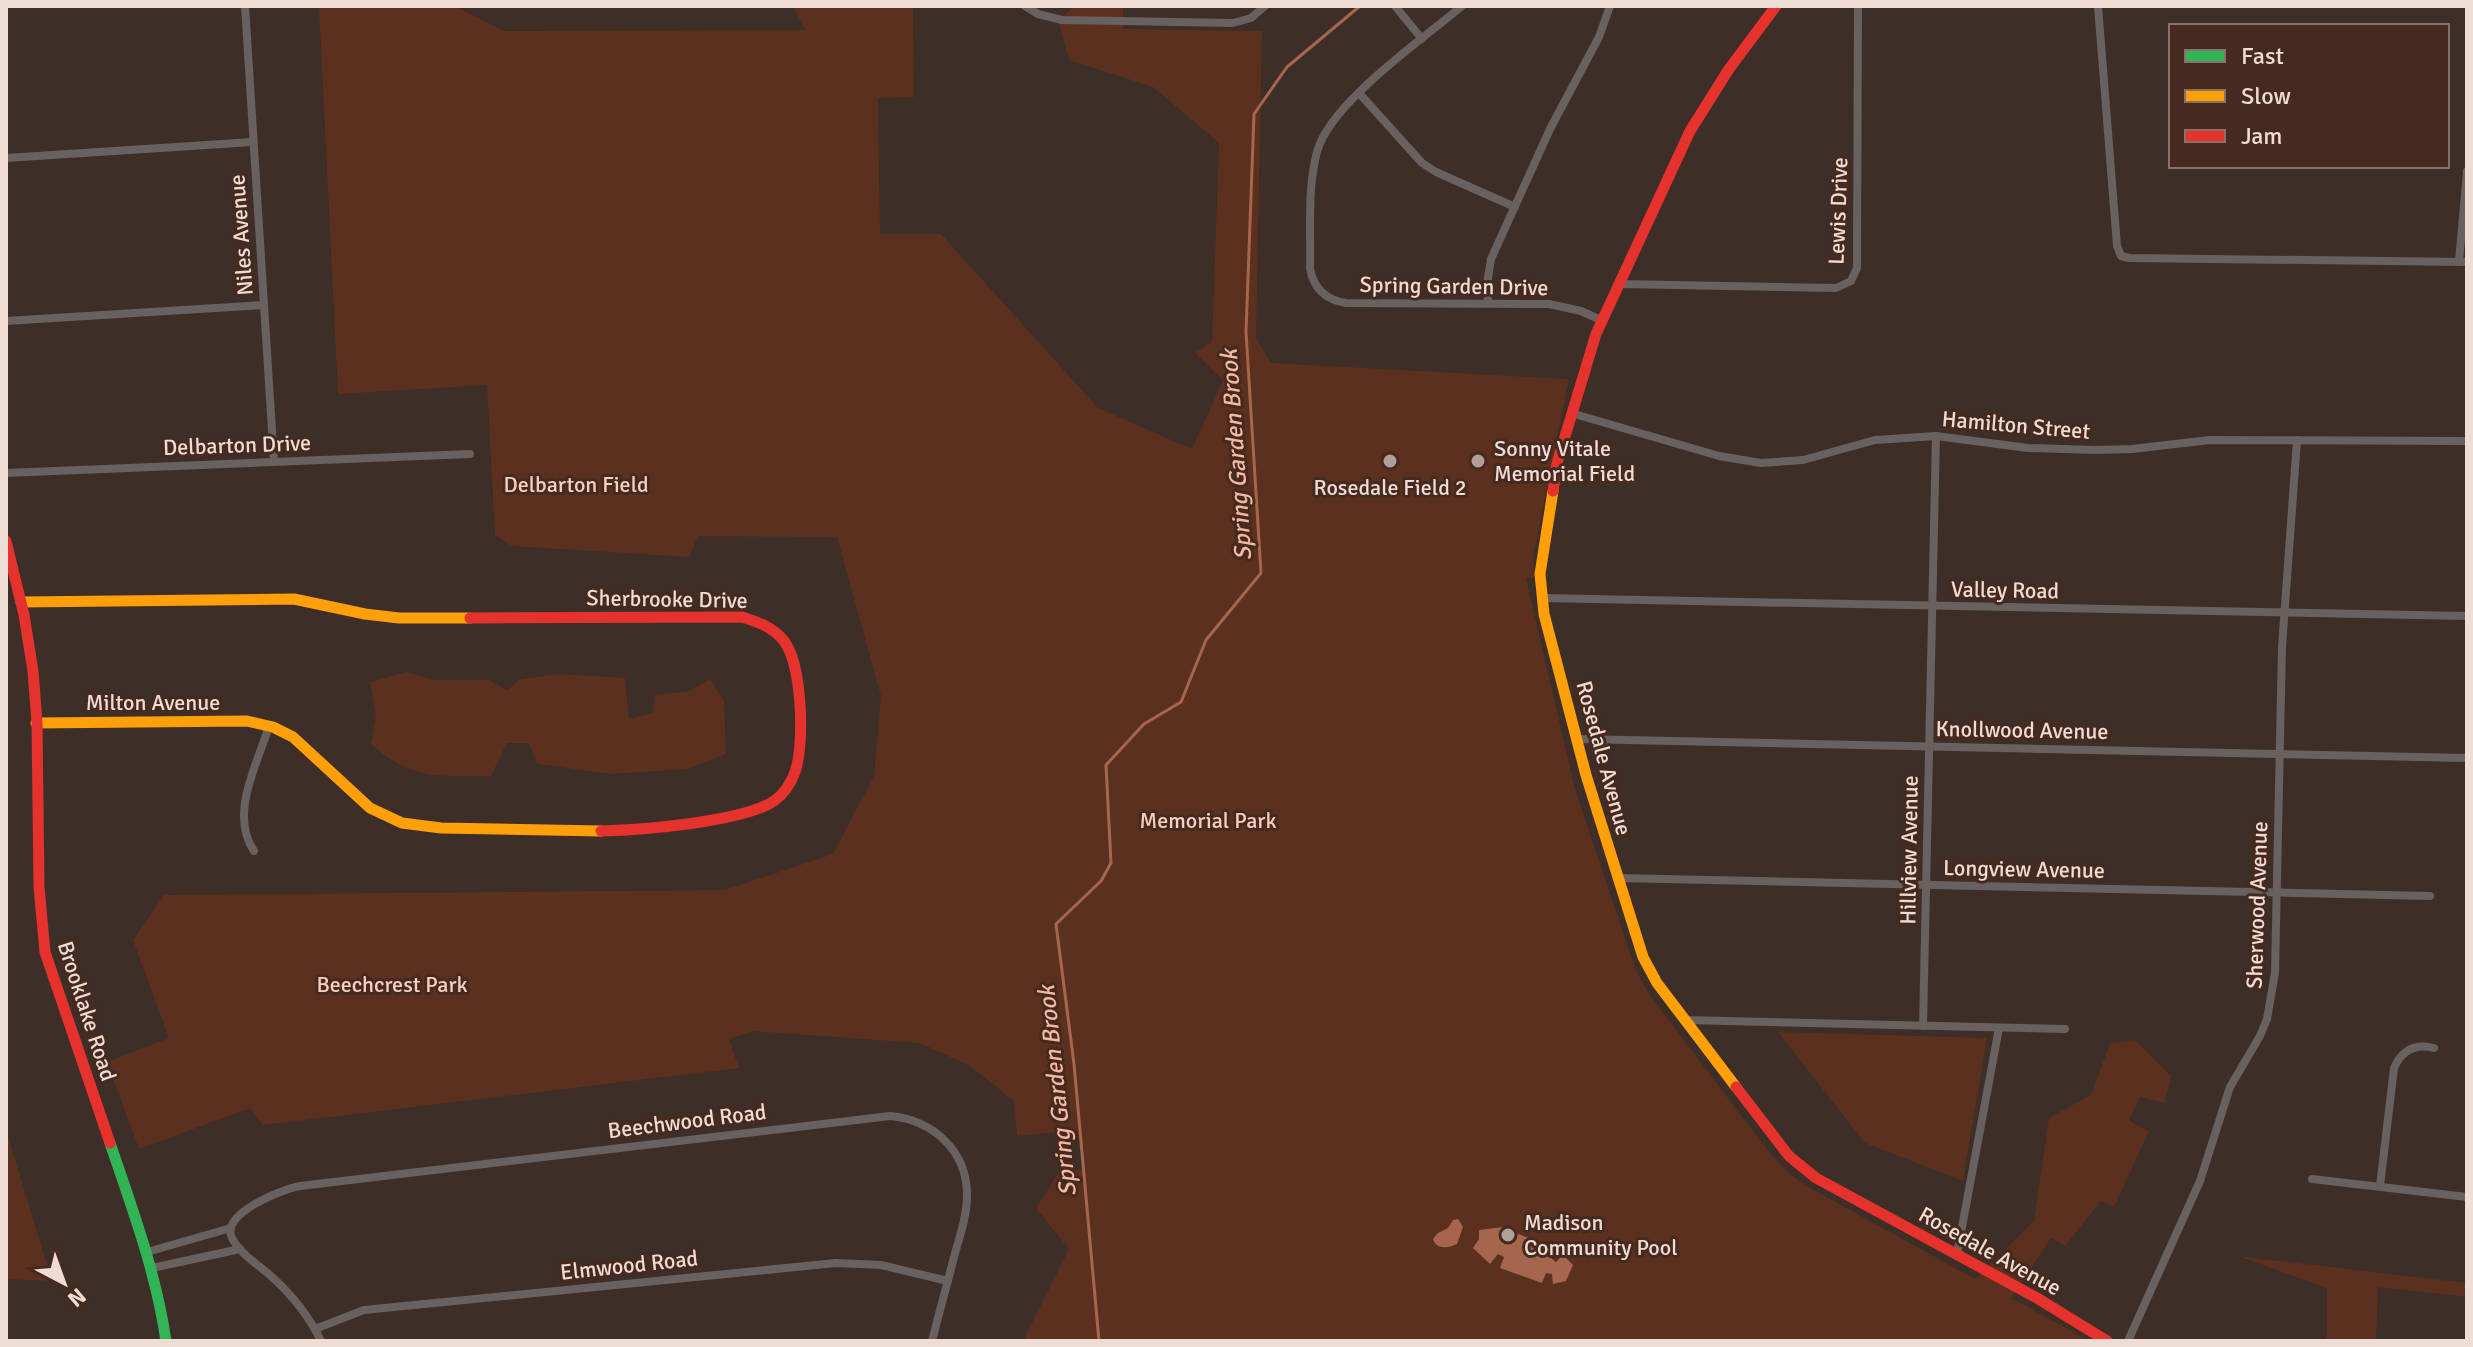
<svg xmlns="http://www.w3.org/2000/svg" width="2473" height="1347" viewBox="0 0 2473 1347" font-family="Signika,sans-serif">
	<style>
		.green { fill: #5b301e }
		.water { fill: #a5664d }
		.lines { fill: none; stroke-linecap: round; stroke-linejoin: round }
		.stream { stroke: #a5664d; stroke-width: 3 }
		.street { stroke: #68615f; stroke-width: 8 }
		.fast { stroke: #30b455; stroke-width: 11 }
		.slow { stroke: #ff9f0a; stroke-width: 11 }
		.jam { stroke: #e5322d; stroke-width: 11 }
		.poi-dot { fill: #b19f98; stroke: #462a1f; stroke-width: 3 }
		.labels { text-anchor: middle; dominant-baseline: central; stroke-width: 6; stroke-linejoin: round; paint-order: stroke }
		.street-label { font-size: 22px; fill: #efdcd5; stroke: #462a1f }
		.poi-label { font-size: 22px; fill: #efdcd5; stroke: #462a1f; text-anchor: start }
		.park-label { font-size: 22px; fill: #f7d0c0; stroke: #462a1f }
		.water-label { font-size: 24px; font-style: italic; fill: #f3b9a2; stroke: #462a1f }
	</style>
	<rect width="100%" height="100%" fill="#3d2e28"/>
	<g class="green">
		<polygon points="375,6 454,6 504,31 806,30 792,6 913,6 914,97 878,98 880,234 941,234 1098,408 1192,449 1223,380 1195,353 1212,342 1219,143 1153,87 1069,60 1058,20 1076,6 1123,6 1123,29 1262,31 1256,338 1271,363 1569,379 1533,558 1534,578 1526,578 1575,789 1636,971 1649,994 1769,1152 1790,1174 1805,1185 1975,1279 2034,1221 2049,1118 2091,1095 2110,1043 2135,1040 2171,1076 2165,1103 2140,1097 2129,1121 2149,1131 2114,1207 2101,1201 2065,1246 2051,1238 2011,1298 2090,1341 1023,1341 1069,1249 1036,1208 1059,1172 1083,1169 1080,1130 1017,1136 1014,1101 970,1066 920,1043 753,1031 729,1039 739,1068 263,1125 250,1108 139,1149 107,1062 169,1038 133,940 164,895 725,890 833,854 874,776 881,696 837,537 698,536 689,557 512,546 495,535 487,385 338,394 319,8"/>
		<path d="M407,672L434,680H489L507,690L521,679L559,674L625,678L629,719L653,713L655,695L689,691L710,679L724,700L726,754L687,769L612,774L537,764L529,743H507L491,776C436,775 415,782 371,744L376,718L370,682Z"/>
		<polygon points="1778,1032 1987,1038 1963,1181 1865,1143"/>
		<polygon points="6,1130 52,1281 6,1279"/>
		<polygon points="2238,1256 2467,1283 2467,1297 2378,1287 2376,1341 2327,1341 2327,1288"/>
	</g>
	<g class="water">
		<path d="M1458,1219L1463,1227L1457,1244C1449,1248 1436,1250 1433,1239L1438,1233L1448,1228L1453,1220Z"/>
		<polygon points="1503,1227 1502,1242 1509,1243 1513,1232 1555,1248 1551,1258 1556,1262 1563,1255 1573,1265 1566,1281 1553,1284 1552,1274 1546,1273 1542,1283 1500,1268 1504,1257 1498,1254 1490,1264 1473,1248 1479,1239 1479,1230"/>
	</g>
	<g class="lines">
		<polyline class="stream" points="1099,1341 1074,1064 1056,924 1101,881 1111,863 1106,765 1144,724 1181,702 1206,640 1261,573 1246,332 1254,114 1287,67 1360,6"/>
		<g class="street">
			<polyline points="245,6 274,462"/>
			<polyline points="1025,6 1038,14 1062,20 1233,23 1251,18 1265,6"/>
			<polyline points="1395,6 1422,39"/>
			<path d="M1462,6C1422,40 1330,103 1317,152C1307,189 1311,231 1310,269C1314,289 1326,300 1346,303L1549,304L1581,311L1603,321"/>
			<polyline points="2098,6 2117,246 2121,256 2129,258 2467,262"/>
			<polyline points="1359,93 1422,163 1436,172 1515,207"/>
			<polyline points="6,158 253,142"/>
			<polyline points="2459,262 2467,171"/>
			<polyline points="1620,284 1836,288 1851,281 1857,268 1858,6"/>
			<polyline points="1488,303 1487,284 1491,259 1551,127 1599,37 1610,6"/>
			<polyline points="6,321 264,305"/>
			<polyline points="1571,413 1719,456 1761,463 1803,460 1875,440 1936,436 2028,448 2095,450 2132,449 2210,440 2467,441"/>
			<polyline points="6,473 470,454"/>
			<polyline points="1542,598 2467,616"/>
			<polyline points="1577,739 2467,758"/>
			<path d="M254,851C229,814 257,765 269,726"/>
			<polyline points="1617,878 2430,896"/>
			<polyline points="1685,1020 2065,1029"/>
			<polyline points="1923,1026 1936,436"/>
			<polyline points="2312,1179 2467,1197"/>
			<path d="M2380,1186L2394,1068C2402,1050 2415,1043 2434,1048"/>
			<polyline points="147,1252 231,1228"/>
			<polyline points="1957,1254 1999,1028"/>
			<polyline points="152,1268 240,1249"/>
			<polyline points="315,1329 364,1310 836,1263 881,1265 948,1281"/>
			<path d="M321,1341C309,1316 292,1295 272,1277C259,1265 240,1254 232,1238C220,1214 282,1189 300,1186L890,1116C933,1120 968,1151 967,1197C967,1217 959,1238 954,1257C947,1285 939,1313 932,1341"/>
			<polyline points="2128,1341 2200,1181 2230,1087 2260,1036 2267,1019 2275,973 2282,647 2297,440"/>
		</g>
		<path class="fast" d="M110,1143C132,1208 156,1272 166,1341"/>
		<g class="slow">
			<polyline points="1553,491 1540,574 1544,614 1586,775 1643,957 1657,983 1736,1087"/>
			<polyline points="21,602 294,599 365,614 399,618 470,618"/>
			<polyline points="36,723 247,721 273,727 293,737 370,808 402,823 441,828 601,831"/>
		</g>
		<g class="jam">
			<polyline points="1553,491 1557,463 1596,334 1690,131 1729,69 1776,6"/>
			<polyline points="6,541 24,615 33,671 37,723 39,887 45,952 110,1143"/>
			<path d="M470,618L742,617C758,622 773,627 784,641C802,664 805,744 795,772C791,783 784,794 774,801C743,822 641,830 601,831"/>
			<polyline points="1736,1087 1789,1156 1816,1178 2037,1298 2107,1341"/>
		</g>
	</g>
	<g class="poi-dot">
		<circle cx="1390" cy="461" r="8"/>
		<circle cx="1478" cy="461" r="8"/>
		<circle cx="1508" cy="1235" r="8"/>
	</g>
	<g class="labels">
		<g class="street-label">
			<text transform="translate(1838 211) rotate(-88)">Lewis Drive</text>
			<text transform="translate(241 235) rotate(-94)">Niles Avenue</text>
			<text transform="translate(1454 286) rotate(1)">Spring Garden Drive</text>
			<text transform="translate(2016 425) rotate(5)">Hamilton Street</text>
			<text transform="translate(237 445) rotate(-2)">Delbarton Drive</text>
			<text transform="translate(2005 590) rotate(1)">Valley Road</text>
			<text transform="translate(667 599) rotate(1)">Sherbrooke Drive</text>
			<text x="153" y="702">Milton Avenue</text>
			<text transform="translate(2022 730) rotate(1)">Knollwood Avenue</text>
			<text transform="translate(1604 758) rotate(75)">Rosedale Avenue</text>
			<text transform="translate(1909 850) rotate(-89)">Hillview Avenue</text>
			<text transform="translate(2024 869) rotate(1)">Longview Avenue</text>
			<text transform="translate(2257 905) rotate(-88)">Sherwood Avenue</text>
			<text transform="translate(87 1011) rotate(72)">Brooklake Road</text>
			<text transform="translate(687 1121) rotate(-7)">Beechwood Road</text>
			<text transform="translate(1990 1251) rotate(29)">Rosedale Avenue</text>
			<text transform="translate(629 1265) rotate(-6)">Elmwood Road</text>
		</g>
		<g class="poi-label">
			<text x="1494" y="448">Sonny Vitale<tspan x="1494" dy="25">Memorial Field</tspan></text>
			<text x="1390" y="487" text-anchor="middle">Rosedale Field 2</text>
			<text x="1524" y="1222">Madison<tspan x="1524" dy="25">Community Pool</tspan></text>
		</g>
		<g class="park-label">
			<text x="576" y="484">Delbarton Field</text>
			<text x="1208" y="820">Memorial Park</text>
			<text x="392" y="984">Beechcrest Park</text>
		</g>
		<g class="water-label">
			<text transform="translate(1236 455) rotate(-94)">Spring Garden Brook</text>
			<text transform="translate(1057 1091) rotate(-96)">Spring Garden Brook</text>
		</g>
	</g>
	<rect width="2473" height="1347" fill="none" stroke="#efdcd5" stroke-width="16"/>
	<rect x="2169" y="24" width="280" height="144" fill="#462a1f" stroke="#8a7168" stroke-width="2"/>
	<rect x="2185" y="50" width="40" height="12" fill="#30b455" stroke="#8a7168" stroke-width="2"/>
	<text x="2241" y="64" font-size="24" fill="#efdcd5">Fast</text>
	<rect x="2185" y="90" width="40" height="12" fill="#ff9f0a" stroke="#8a7168" stroke-width="2"/>
	<text x="2241" y="104" font-size="24" fill="#efdcd5">Slow</text>
	<rect x="2185" y="130" width="40" height="12" fill="#e5322d" stroke="#8a7168" stroke-width="2"/>
	<text x="2241" y="144" font-size="24" fill="#efdcd5">Jam</text>
	<g transform="translate(64 1283) rotate(139)" stroke="#462a1f" stroke-width="6" paint-order="stroke">
	<path d="M0-6L14 30L0 20L-14 30Z" fill="#efdcd5"/>
	<text y="-12" font-size="22" font-weight="bold" text-anchor="middle" fill="#efdcd5">N</text>
	</g>
</svg>
